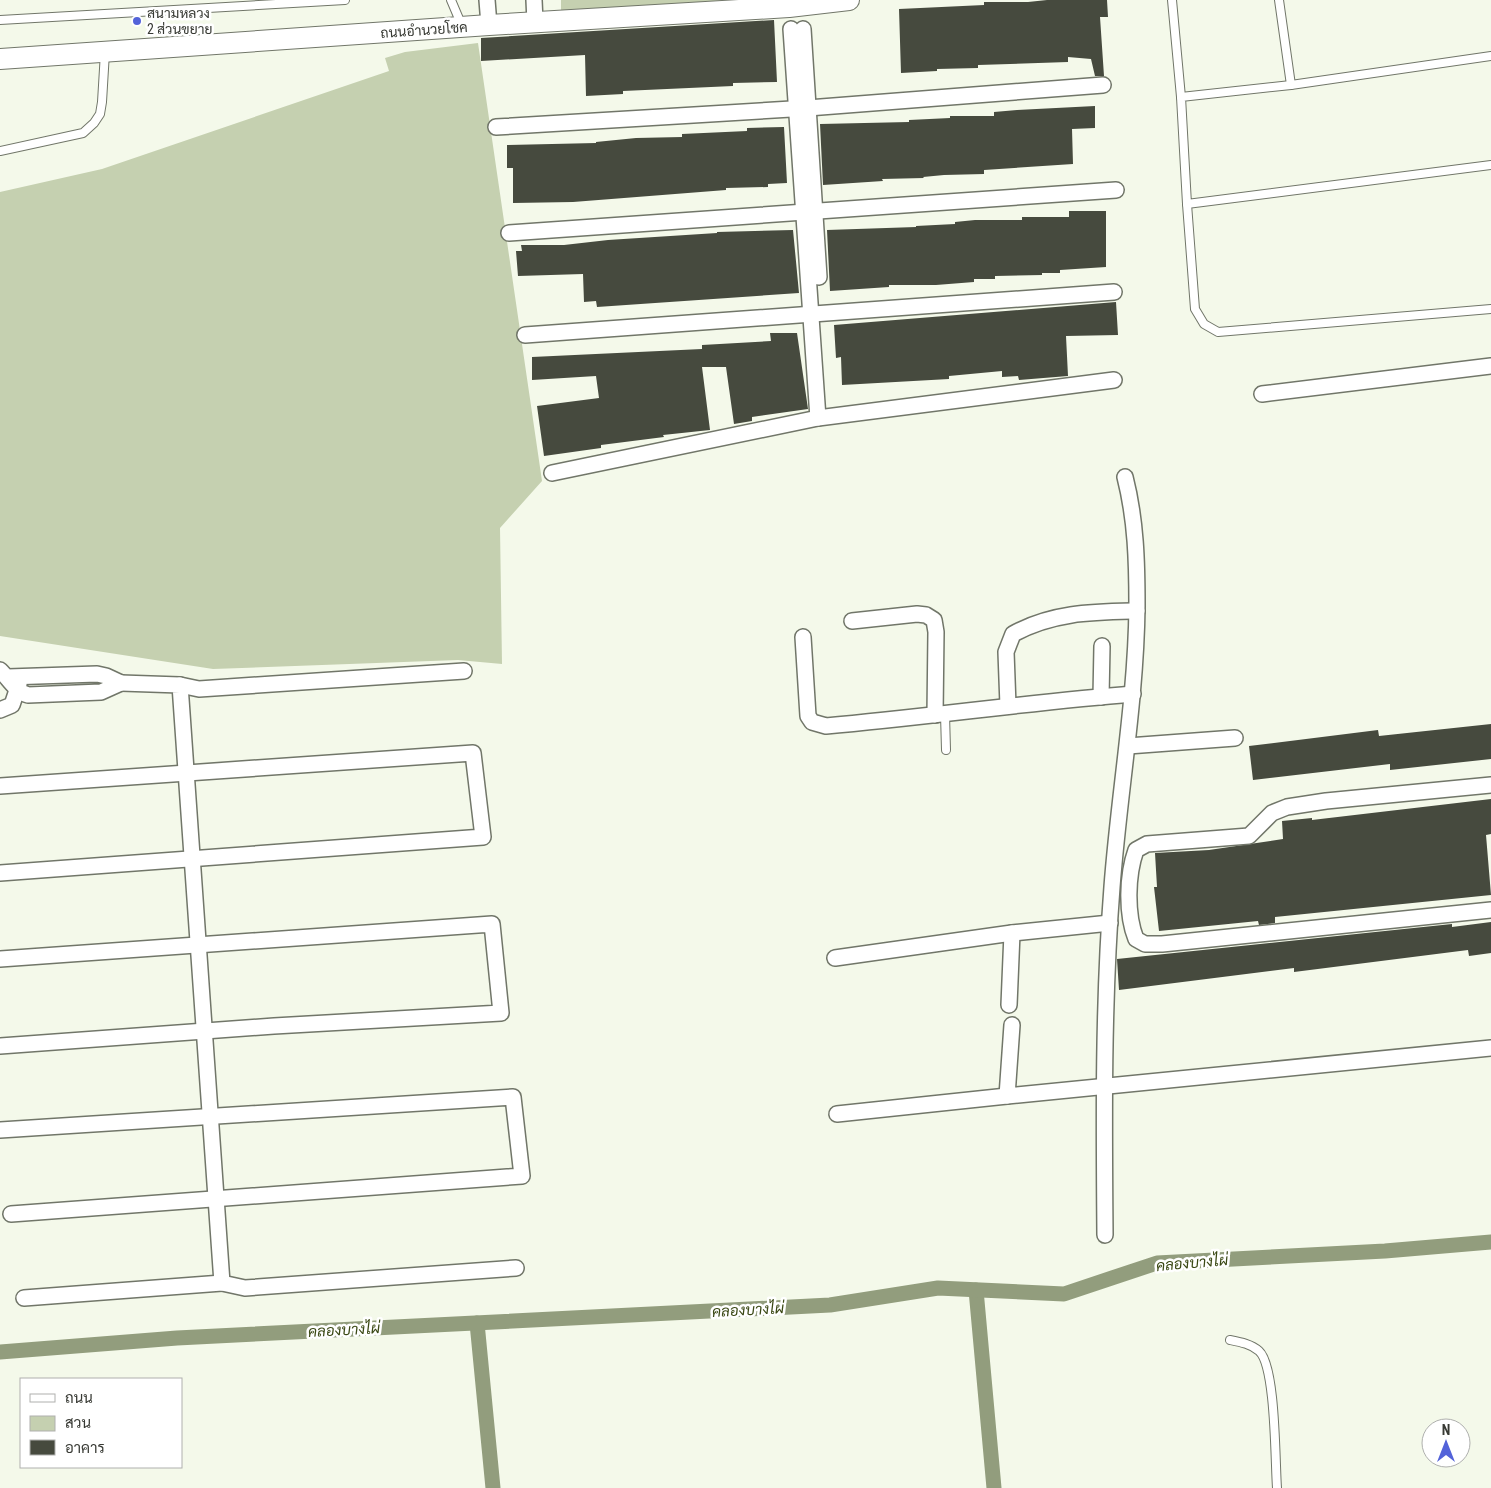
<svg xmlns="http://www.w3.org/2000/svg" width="1491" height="1488" viewBox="0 0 1491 1488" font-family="'Roboto Condensed',Sarabun,sans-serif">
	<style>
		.green { fill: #c5d0b0 }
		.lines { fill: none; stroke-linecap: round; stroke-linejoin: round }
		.canal { stroke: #929d7d; stroke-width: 15 }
		.building { fill: #464a3e }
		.lane-casing { stroke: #717669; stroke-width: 10 }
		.street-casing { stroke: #717669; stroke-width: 18 }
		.secondary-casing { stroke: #717669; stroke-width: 22 }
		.lane { stroke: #fff; stroke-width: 8 }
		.street { stroke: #fff; stroke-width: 15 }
		.secondary { stroke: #fff; stroke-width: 20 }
		.poi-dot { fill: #5363d9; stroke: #fff; stroke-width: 2 }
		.labels { text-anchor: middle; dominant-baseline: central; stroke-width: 5; stroke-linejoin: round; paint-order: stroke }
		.poi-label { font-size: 14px; fill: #383a34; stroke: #fff; text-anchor: start }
		.street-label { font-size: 14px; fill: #383a34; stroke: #fff }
		.water-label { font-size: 15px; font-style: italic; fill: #3a4814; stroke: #fff }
	</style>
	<rect width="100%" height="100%" fill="#f4f9ea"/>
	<g class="green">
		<polygon points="561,0 727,0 561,12"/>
		<polygon points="478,43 542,481 500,528 502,664 458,660 213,669 0,636 0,192 102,169 389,71 385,58 405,52"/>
	</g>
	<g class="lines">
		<g class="canal">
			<polyline points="976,1290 994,1488"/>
			<polyline points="477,1323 493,1488"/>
			<polyline points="0,1352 177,1338 830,1305 938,1288 1064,1294 1157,1263 1385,1251 1491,1242"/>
		</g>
	</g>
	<g class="building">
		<polygon points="1047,0 1107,0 1108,17 1100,17 1104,76 1095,76 1091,59 1068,57 1068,62 978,65 978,68 937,69 937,71 901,73 899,9 984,5 984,2 1028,2"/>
		<polygon points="774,20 777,82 733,83 733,86 623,91 623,94 586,96 585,55 481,61 481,38"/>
		<polygon points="1095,106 1095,128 1072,129 1073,164 984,170 984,174 944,175 923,177 924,178 882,179 883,181 823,185 820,124 909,122 909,120 950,118 950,116 994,116 994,112 1017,110"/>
		<polygon points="784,127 787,183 768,184 768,187 726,188 726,190 573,202 513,203 513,168 507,168 507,145 596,143 596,142 636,138 682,137 682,134 747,131 747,128"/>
		<polygon points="1069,211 1106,211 1106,267 1060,270 1060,273 1042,273 1042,275 995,276 995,279 974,279 974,282 936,285 889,285 889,287 830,291 827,230 916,227 916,226 955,224 955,222 975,220 1022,220 1022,217 1069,217"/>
		<polygon points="793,230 799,293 597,307 596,301 584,302 583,274 518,276 516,251 522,251 521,245 564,245 608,240 717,233 717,232"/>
		<polygon points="1116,302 1118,335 1066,336 1068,376 1019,380 1018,376 1002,377 1002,371 949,376 949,379 842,385 841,357 836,358 834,325"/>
		<polygon points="770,333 797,333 808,409 752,417 752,421 734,424 726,367 702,367 710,430 663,435 664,437 601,445 601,448 544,456 537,406 599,398 596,376 532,380 532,357 702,349 702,345 771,341"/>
		<polygon points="1491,724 1491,759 1390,770 1390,764 1253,780 1249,746 1378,730 1379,736"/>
		<polygon points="1491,799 1491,834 1486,835 1491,895 1275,917 1275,923 1259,925 1258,921 1159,931 1154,887 1157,887 1155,853 1209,850 1283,839 1282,821 1312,818 1312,820"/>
		<polygon points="1491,922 1491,953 1469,956 1468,950 1294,972 1294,968 1119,990 1117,959 1452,924 1452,927"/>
	</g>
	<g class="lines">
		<g class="lane-casing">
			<g id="lane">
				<polyline points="451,0 462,26"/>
				<polyline points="1172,0 1181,97"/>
				<polyline points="1279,0 1291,85"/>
				<polyline points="0,20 345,0"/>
				<polyline points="1491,56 1291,85 1181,97 1187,204 1491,165"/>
				<polyline points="0,151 83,133 94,123 100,114 102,102 105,52"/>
				<polyline points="1187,204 1195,309 1204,324 1218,332 1491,309"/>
				<polyline points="945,714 946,750"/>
				<path d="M1230,1340C1240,1342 1251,1344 1259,1351C1276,1366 1275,1462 1277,1488"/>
			</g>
		</g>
		<g class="street-casing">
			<g id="street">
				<polyline points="487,0 489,25"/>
				<polyline points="534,0 535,22"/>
				<polyline points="791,29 818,418"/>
				<polyline points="803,29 819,277"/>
				<polyline points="496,127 808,108 1103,85"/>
				<polyline points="509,233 1116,190"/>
				<polyline points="525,335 1114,292"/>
				<polyline points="1262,394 1491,366"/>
				<polyline points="552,473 818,418 1114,380"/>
				<polyline points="852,621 917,614 926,615 934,620 936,632 935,715"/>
				<path d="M803,637L808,716L812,722L826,726C929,717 1031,702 1133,694"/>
				<path d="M0,670C10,680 15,691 28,695L101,692L121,683L106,676L97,674L8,677"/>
				<polyline points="121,683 180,685 222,1283 245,1288 516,1268"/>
				<polyline points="180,685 199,689 464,671"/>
				<polyline points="1101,697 1102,646"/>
				<path d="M1008,706L1006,652L1013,634C1053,612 1093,612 1137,611"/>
				<polyline points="0,710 12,705 19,684"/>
				<polyline points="1128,746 1235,738"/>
				<path d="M1491,785L1326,801L1287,807L1272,813L1249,836L1147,844L1136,850C1127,875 1126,914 1136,939L1145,944H1162L1491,910"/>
				<polyline points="0,786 473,753 483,837 0,873"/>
				<polyline points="835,958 1012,933 1110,923"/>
				<polyline points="0,959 492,924 501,1013 274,1026 0,1046"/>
				<polyline points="1009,1005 1012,933"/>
				<polyline points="1012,1025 1007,1096 1491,1048"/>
				<polyline points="837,1114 1007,1096"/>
				<polyline points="0,1130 513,1097 522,1176 11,1214"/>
				<path d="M1105,1235C1104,1119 1103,1003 1112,887C1119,793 1136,701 1137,606C1137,563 1136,520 1125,477"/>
				<polyline points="24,1298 222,1283"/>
			</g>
		</g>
		<g class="secondary-casing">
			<polyline id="secondary" points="0,59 489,25 789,7 849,0"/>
		</g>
		<use href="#lane" class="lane"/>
		<use href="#street" class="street"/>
		<use href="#secondary" class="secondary"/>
	</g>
	<circle class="poi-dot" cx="137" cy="21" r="5"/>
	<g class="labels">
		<g class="poi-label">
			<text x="147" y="13">สนามหลวง<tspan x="147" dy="16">2 ส่วนขยาย</tspan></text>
		</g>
		<g class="street-label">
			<text transform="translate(424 30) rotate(-4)">ถนนอำนวยโชค</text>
		</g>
		<g class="water-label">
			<text transform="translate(1192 1263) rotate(-5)">คลองบางไผ่</text>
			<text transform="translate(748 1310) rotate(-3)">คลองบางไผ่</text>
			<text transform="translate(344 1330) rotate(-3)">คลองบางไผ่</text>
		</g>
	</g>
	<rect x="20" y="1378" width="162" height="90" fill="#ffffff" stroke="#afb0ae"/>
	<rect x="30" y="1394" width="25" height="8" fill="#ffffff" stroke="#afb0ae"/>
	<text x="65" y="1403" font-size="15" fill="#383a34">ถนน</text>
	<rect x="30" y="1416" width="25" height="15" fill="#c5d0b0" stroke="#afb0ae"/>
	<text x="65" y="1428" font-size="15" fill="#383a34">สวน</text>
	<rect x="30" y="1440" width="25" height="15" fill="#464a3e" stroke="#afb0ae"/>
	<text x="65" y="1453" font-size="15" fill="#383a34">อาคาร</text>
	<g transform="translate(1446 1443)"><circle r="24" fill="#ffffff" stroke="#afb0ae"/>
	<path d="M0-4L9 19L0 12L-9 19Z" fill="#5363d9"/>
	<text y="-8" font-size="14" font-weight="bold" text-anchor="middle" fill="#383a34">N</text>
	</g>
</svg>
